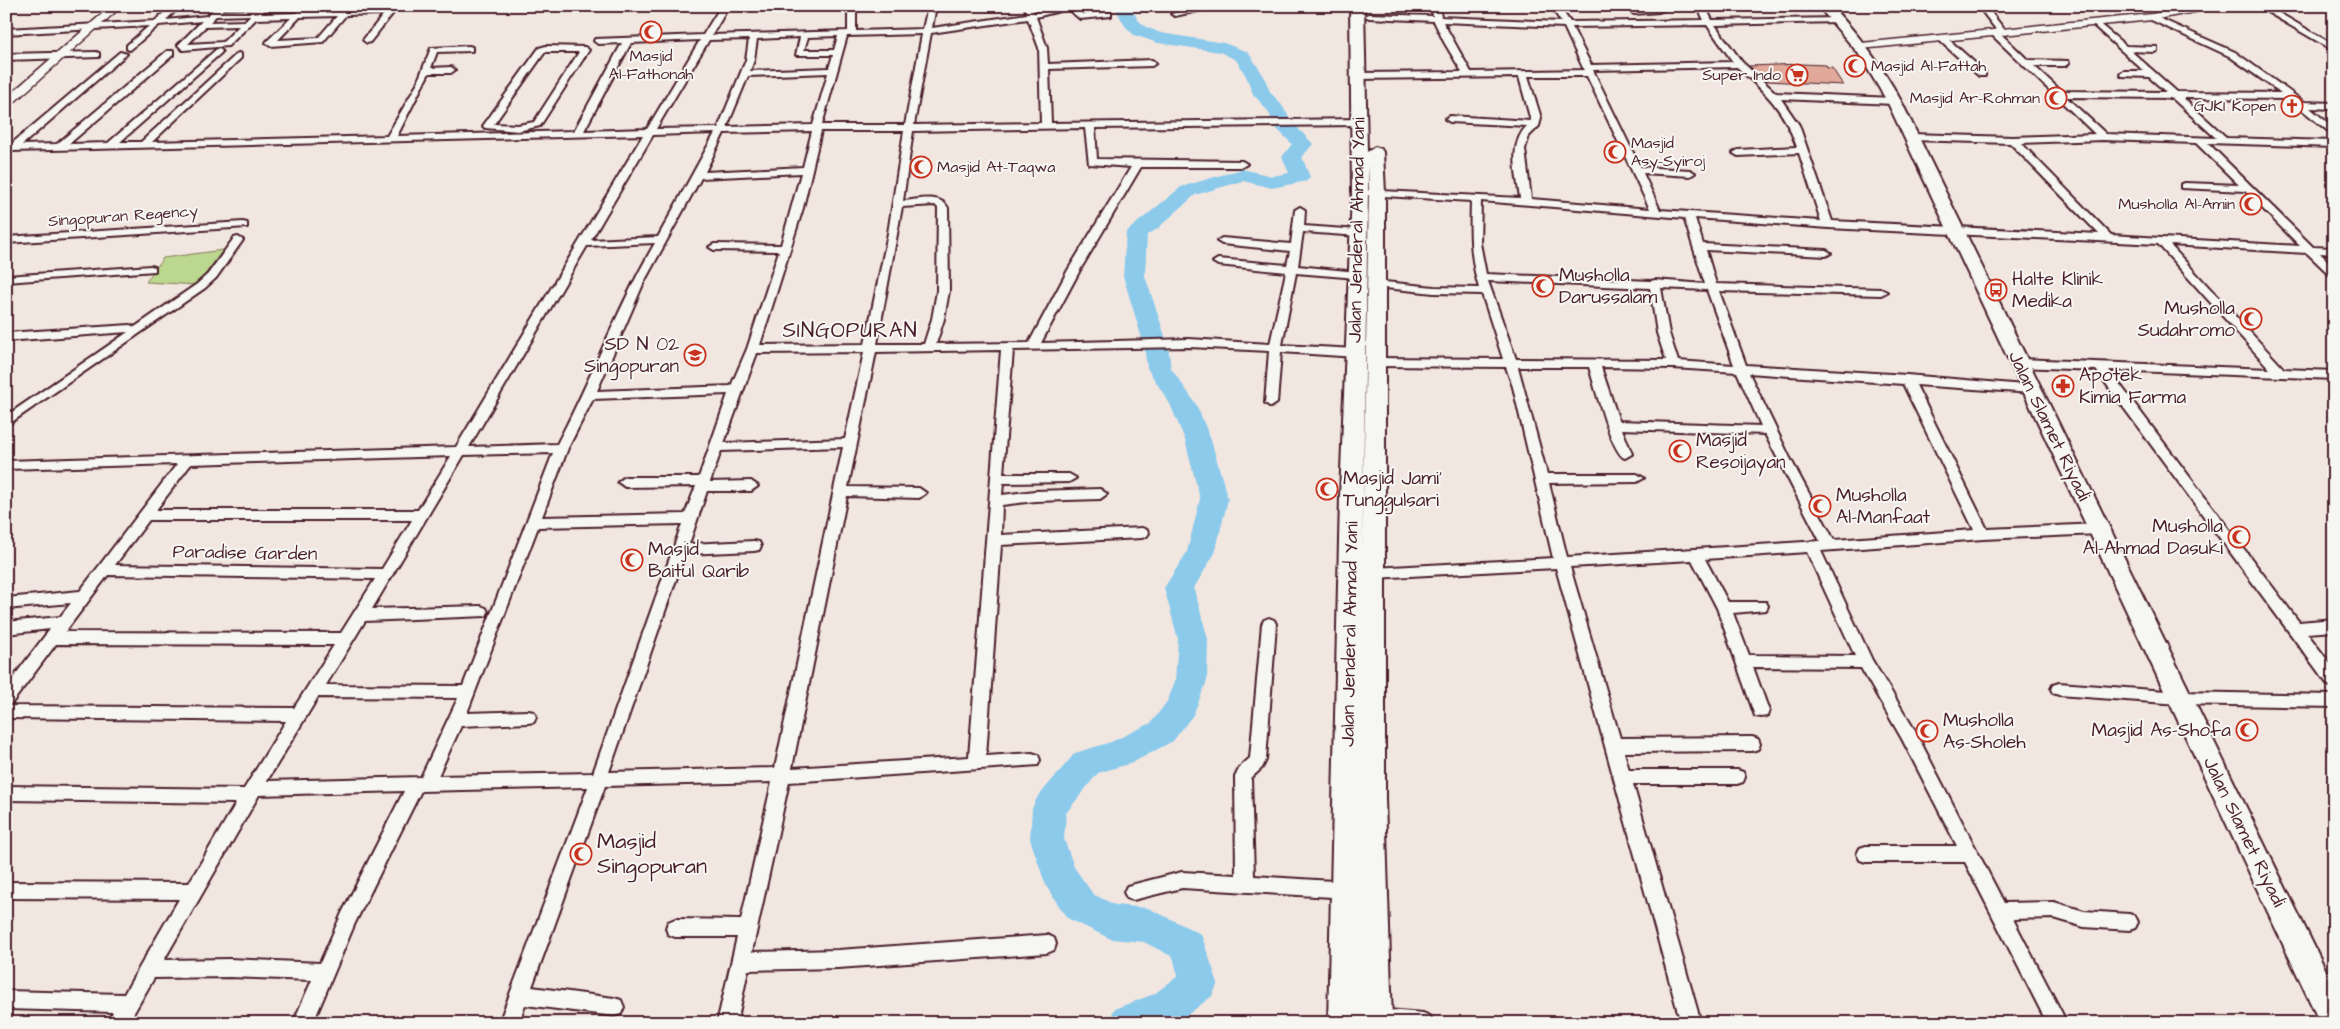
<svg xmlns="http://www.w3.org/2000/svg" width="2340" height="1029" viewBox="0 0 2340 1029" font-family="'Architects Daughter',sans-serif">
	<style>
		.green { fill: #bcd78e; stroke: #837b5c }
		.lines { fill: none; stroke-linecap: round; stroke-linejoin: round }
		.river { fill: #8ccaec; fill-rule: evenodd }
		.building { fill: #e1a999; stroke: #4a1f2b }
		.minor-casing { stroke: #4a1f2b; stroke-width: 4 }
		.tertiary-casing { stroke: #4a1f2b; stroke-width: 3 }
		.primary-casing { stroke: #4a1f2b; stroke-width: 4 }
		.trunk-casing { stroke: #4a1f2b; stroke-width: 4 }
		.minor { fill: #f6f6f2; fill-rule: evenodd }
		.tertiary { fill: #f6f6f2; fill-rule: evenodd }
		.primary { fill: #f6f6f2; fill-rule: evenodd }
		.trunk { fill: #f6f6f2; fill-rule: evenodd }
		.labels { text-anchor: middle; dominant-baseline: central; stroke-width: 4; stroke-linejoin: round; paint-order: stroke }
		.far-poi-label { font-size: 16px; fill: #4a1f2b; stroke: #f6f6f2; text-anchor: end }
		.far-street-label { font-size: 16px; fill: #4a1f2b; stroke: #f6f6f2 }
		.street-label { font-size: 19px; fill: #4a1f2b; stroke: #f6f6f2 }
		.poi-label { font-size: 19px; fill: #4a1f2b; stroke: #f6f6f2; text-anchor: start }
		.quarter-label { font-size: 21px; letter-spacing: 1px; fill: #4a1f2b; stroke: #f6f6f2 }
		.near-poi-label { font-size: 22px; fill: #4a1f2b; stroke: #f6f6f2; text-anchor: start }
	</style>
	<rect width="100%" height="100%" fill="#f2e7e0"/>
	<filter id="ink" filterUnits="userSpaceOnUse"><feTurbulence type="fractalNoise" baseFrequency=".02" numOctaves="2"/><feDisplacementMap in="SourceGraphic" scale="10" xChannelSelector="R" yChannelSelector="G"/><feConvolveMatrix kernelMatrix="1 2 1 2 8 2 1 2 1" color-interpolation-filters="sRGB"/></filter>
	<g filter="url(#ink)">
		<polygon class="green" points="223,250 197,285 146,282 163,258"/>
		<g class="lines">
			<polygon class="river" points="1114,6 1130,6 1138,20 1146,27 1161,33 1224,43 1248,52 1264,76 1270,92 1281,104 1292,122 1313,144 1302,157 1310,177 1307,181 1272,188 1243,181 1195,195 1157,229 1147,235 1145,276 1168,345 1171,368 1196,404 1211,440 1228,499 1215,553 1194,588 1208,639 1207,681 1193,715 1173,741 1132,763 1098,773 1066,813 1064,839 1074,867 1093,894 1115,905 1148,908 1201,934 1218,983 1212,996 1177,1023 1109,1023 1114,1009 1154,994 1178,976 1173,957 1144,942 1111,939 1067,918 1046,886 1030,839 1032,808 1037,798 1075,753 1111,742 1151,723 1168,700 1175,681 1178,639 1164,588 1187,552 1200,499 1185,440 1170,404 1147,368 1144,345 1123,276 1126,232 1181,187 1242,169 1272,176 1289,173 1282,157 1292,144 1277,129 1267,110 1253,94 1246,76 1236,60 1220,52 1158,43 1134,35 1125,26"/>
		</g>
		<polygon class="building" points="1801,64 1826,65 1827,68 1832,68 1843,85 1766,81 1749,66"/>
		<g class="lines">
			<g class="minor-casing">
				<g id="minor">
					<path d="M171,6H180L166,20L207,16L217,6H226L221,11L256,10L260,6H269L261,14L296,13L302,6H311L305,12L341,11L345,6H354L351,10L398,7L370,42L367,43L363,40L384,14L346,15L323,42L270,46L266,43L267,41L291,18L256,19L228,46L183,50L178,45L202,21L159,25L130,50L127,49V45L149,26L6,34V29L155,21ZM251,15L245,21L210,22L216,16ZM337,16L318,38L278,40L300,17ZM239,26L223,42L188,44L205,27Z"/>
					<path d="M721,6H729L712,35L848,31V6H856V31L923,29L928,6H936L932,28L1027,14L1024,6H1032L1034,13L1061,6H1076L1082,14L1108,12H1111V16L1080,19L1068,9L1036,17L1047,48L1048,64L1152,60L1156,63L1152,66L1049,69L1051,123L1360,119L1365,122L1360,125L1095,128L1097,159L1242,161L1247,164L1242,167H1141L1080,270L1041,343L1189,339L1270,344L1286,272L1218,265L1213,262L1218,259L1287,265L1290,251L1222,244L1217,241L1222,238L1291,244L1295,210L1300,207L1305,210L1304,226L1359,230L1364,233L1359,236L1303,232L1298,266L1357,272L1363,275L1357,278L1296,273L1282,345L1356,349L1362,353L1356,357L1281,352L1277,403L1271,407L1265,403L1269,351L1189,347L1013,350L1003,474H1069L1076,478L1069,482L1003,483L1002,495L1035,491L1100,489L1107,494L1100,499L1035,501L1002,505L1001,535L1142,528L1147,530L1149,533L1147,536L1142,538L1001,545L986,756L1032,753L1038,755L1040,760L1038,765L789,782L752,952L838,950L1047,935L1054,938L1056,944L1054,950L1047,953L838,968L748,970L737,1023H717L737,937H675L668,934L666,928L668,922L675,919L741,920L772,782L605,786L532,987L614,998L621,1000L624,1007L621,1014L614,1016L525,1005L519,1023H499L588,787L421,791L355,923L313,1023H293L312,980L230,977L154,978L128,1023H107L113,1012L6,1009V991L124,994L179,899L6,898V882L189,883L236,803L6,800V786L244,789L286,721L6,718V706L294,708L334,645L56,644L12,703L6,705V687L50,629L6,634V622L60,617L71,603L6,609V598L80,591L177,464L6,469V461L456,447L643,135L12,151H6V145H10L120,52L127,54L22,145L57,144L167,51H173V55L69,144L108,143L218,48L222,51L221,53L120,142H141L238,53L241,54V58L152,142L387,136L416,86L431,48L469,46L472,47V51L437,52L431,68L451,67L455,70L451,73H429L397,136L574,131L622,43L598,44L594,41L595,39L703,35ZM1028,19L1039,48L1041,123L914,125L931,33ZM922,34L905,125H822L847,36ZM838,36L834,50H804L808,37ZM800,37L796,55H833L829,68L750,71L754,60L757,39ZM749,39L746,60L718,128L656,129L709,40ZM700,40L647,129L584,131L631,43ZM828,73L813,125L727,127L748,76ZM1085,128L1089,164L1131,167L1068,270L1029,343L936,344L944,319L949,291L948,208C941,193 917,200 903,201L913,131ZM812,131L803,167L705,172L724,133ZM821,131H904L888,233L865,344L760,345L803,208ZM715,133L658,237L591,240L653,135ZM801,173L781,245L714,244L709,247L714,250L779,251L747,349L731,386L597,391L644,282L701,178ZM935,205L938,208L937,291L932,319L924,344H877L902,207ZM655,243C617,308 592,378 557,444L469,447L587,246ZM1001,350L969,757L792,768L847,496L919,498L926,493L919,488L848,487L876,352ZM864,352L845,439L724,443L757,353ZM728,394L699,477H625L618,482L625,487L696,486L685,514L542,517L568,448L593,399ZM843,447L775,768L609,772L685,554L754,551L759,550L761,546L759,542L754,541L689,544L707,491H751L758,486L751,481L710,482L721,451ZM553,453L463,686L326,685L365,621L486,616L488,612L486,608L481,606L372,609L464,455ZM451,456L418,510H156L191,464ZM149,520H412L382,569L115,565ZM682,524L593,773L438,776L461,726L528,723L534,722L536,717L534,712L528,711L467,713L538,527ZM108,575L375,579L341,633L65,632ZM318,697L458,698L421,777L267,781ZM404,791L342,913L320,963L230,959L164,960L259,795Z"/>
					<polygon points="1203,6 1221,6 1175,16 1171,14"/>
					<path d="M1431,6H1439L1441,17L1561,22L1551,6H1559L1570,22L1704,20L1697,6H1705L1712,20L1841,18V22H1838L1715,25L1742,62L1776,93L1894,98L1899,101L1894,104L1781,99L1799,125L1832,221L2099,234L2010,143L1911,140L1906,137L1911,134L2013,137L2095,134L1993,36V32H1998L1978,6H1986L2007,33L2002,35L2028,60L2068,61L2069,63L2065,66H2034L2061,91L2166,92L2149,77L2121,76L2120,74L2124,71H2144L2093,25V21H2096L2126,46L2157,47V51L2154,52L2131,51L2177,92L2281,93L2229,56L2149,19L2148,17L2152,15L2235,52L2304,102L2334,103V109L2310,108L2334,128V136L2289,99L2183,98L2227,138L2334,141V147L2208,143L2313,247L2334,248V254L2320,253L2334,267V276L2330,275L2307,253L2170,245L2284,369L2334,371V379L2109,370L2299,622L2334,619V631L2307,633L2334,669V687L2328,685L2096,370L2019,367L2013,363L2019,359L2270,369L2158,244L1828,228L1695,218L1703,244L1826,250L1831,253L1826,256L1706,250L1716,284L1881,289L1887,292L1881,295L1719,291L1746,365L1907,375L2036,386L2038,389L2032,393L1916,385L1987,529L2099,524L2104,526L2106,529L2104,532L2099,534L1983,539L1821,551L1872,660L1914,729L2004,903L2054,902L2084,911L2129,914L2135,916L2138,922L2135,928L2129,930L2084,927L2054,918L2013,919L2067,1023H2047L1965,862H1866L1860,860L1857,854L1860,848L1866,846H1957L1902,739L1861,668L1753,667L1769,711L1767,716L1761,717L1755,716L1717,608L1692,560L1570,567L1620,738L1752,737L1758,739L1760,744L1758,749L1752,751L1624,752L1629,770H1737L1743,772L1745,777L1743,782L1737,784H1633L1701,1023H1681L1556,568L1374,578L1369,577L1367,573L1369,569L1374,568L1553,558L1513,387L1506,367L1374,366L1368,362L1374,358L1503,359L1482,294L1434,293L1375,287L1369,284L1375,281L1434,287L1479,288C1470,258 1470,233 1471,201L1366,195L1361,192L1362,190L1520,198C1517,176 1508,144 1527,126L1450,122L1445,119L1450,116L1531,121L1519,77L1357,79L1353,76L1357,73L1462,72L1444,42L1434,21L1369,18L1365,16L1369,14L1433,16ZM1443,22L1564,27L1584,70L1471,72ZM1707,25L1733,62L1591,65L1572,27ZM1737,67C1767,94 1783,108 1797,147L1738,150L1733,153L1738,156L1799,153L1821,221L1660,210L1643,173L1690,176L1695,173L1690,170L1640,167L1593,70ZM1528,76H1587L1650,209L1531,199L1525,149L1529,136L1539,126L1541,118ZM2066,97L2172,98L2216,138L2106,134ZM2103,140L2196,143L2239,185L2185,183L2181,184V188L2245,191L2300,246L2111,235L2021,143ZM1481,201L1684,218L1705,284L1655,280L1651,281L1486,274L1480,243ZM1488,281L1650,288L1657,333L1666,360L1516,359ZM1661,288L1707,290L1734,365L1678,361L1669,333ZM1518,367H1589C1594,383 1612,455 1625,458L1632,454L1622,429L1765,434L1820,541L1567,557L1549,483L1637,482L1644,478L1637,474H1547ZM1601,367L1673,368L1737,372L1761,426L1619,421ZM1749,373L1903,384L1974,530L1834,540L1790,458ZM1807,552L1855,656L1749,655L1733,613L1766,610L1768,606L1766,602H1728L1705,559Z"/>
					<polygon points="1623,6 1632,6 1636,9 1666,6 1666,9 1659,12 1634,14"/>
					<polygon points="2257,6 2267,6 2334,45 2334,51"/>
					<polygon points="1940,37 1946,37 1985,72 1985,76 1979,76 1940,41"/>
					<path d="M546,46L585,47L589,50L540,126L518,131L485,128L483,126L539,48ZM545,52H579L534,122L518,125L494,124Z"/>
					<polygon points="96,52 99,53 99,57 6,60 6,54"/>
					<polygon points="243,222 247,223 247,227 6,243 6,237"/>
					<polygon points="238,237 243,240 216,278 205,288 6,426 6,416 128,332 6,341 6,333 130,325 135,327 197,284 208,274 234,238"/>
					<polygon points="151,266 155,267 155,271 6,282 6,276"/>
					<polygon points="1269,618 1274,620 1276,624 1266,760 1262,768 1251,778 1254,876 1349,882 1355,884 1358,890 1355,896 1349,898 1182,888 1133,900 1127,898 1124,892 1127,886 1182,872 1236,875 1235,777 1240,767 1250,758 1262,624 1264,620"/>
					<polygon points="2059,683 2179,692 2334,695 2334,707 2179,704 2059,695 2053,693 2051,689 2053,685"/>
					<polygon points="1376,1009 1423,1013 1430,1016 1433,1023 1368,1023 1366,1019 1369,1012"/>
				</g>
			</g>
			<g class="tertiary-casing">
				<g id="tertiary">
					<polygon points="111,6 122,6 10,106 6,107 6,98"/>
					<polygon points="2193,6 2216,6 2211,9 2152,20 1861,49 1856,46 1861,43 2152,14"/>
				</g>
			</g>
			<g class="primary-casing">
				<path id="primary" d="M1818,6H1831C1859,35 1882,66 1901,101L2334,987V1023H2320L1887,101L1858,53Z"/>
			</g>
			<g class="trunk-casing">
				<path id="trunk" d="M1350,6H1364L1367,152L1375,147L1381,149L1383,152L1385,193V799L1392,1023H1360V1014V1023H1328L1340,496L1352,192ZM1368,165L1369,193L1362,552L1368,192Z"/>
			</g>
			<use href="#minor" class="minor"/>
			<use href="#tertiary" class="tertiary"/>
			<use href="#primary" class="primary"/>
			<use href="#trunk" class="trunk"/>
		</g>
	</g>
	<defs>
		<g id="mosque-ring" transform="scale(1.125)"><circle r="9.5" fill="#f6f6f2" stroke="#c8321e" stroke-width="1.5"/><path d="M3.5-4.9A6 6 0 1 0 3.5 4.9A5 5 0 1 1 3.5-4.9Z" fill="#c8321e"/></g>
		<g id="supermarket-ring" transform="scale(1.125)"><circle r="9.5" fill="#f6f6f2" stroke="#c8321e" stroke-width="1.5"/><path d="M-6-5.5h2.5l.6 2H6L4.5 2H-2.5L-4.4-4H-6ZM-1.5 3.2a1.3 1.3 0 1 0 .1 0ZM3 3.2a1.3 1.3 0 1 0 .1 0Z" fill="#c8321e"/></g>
		<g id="church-ring" transform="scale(1.125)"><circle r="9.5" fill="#f6f6f2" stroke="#c8321e" stroke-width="1.5"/><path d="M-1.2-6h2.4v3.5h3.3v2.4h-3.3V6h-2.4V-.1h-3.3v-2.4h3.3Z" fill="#c8321e"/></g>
		<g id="bus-ring" transform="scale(1.125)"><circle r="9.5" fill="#f6f6f2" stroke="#c8321e" stroke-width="1.5"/><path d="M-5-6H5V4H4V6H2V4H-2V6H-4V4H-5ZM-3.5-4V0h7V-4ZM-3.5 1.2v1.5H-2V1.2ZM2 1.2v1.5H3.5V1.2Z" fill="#c8321e"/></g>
		<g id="school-ring" transform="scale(1.125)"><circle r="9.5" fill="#f6f6f2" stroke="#c8321e" stroke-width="1.5"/><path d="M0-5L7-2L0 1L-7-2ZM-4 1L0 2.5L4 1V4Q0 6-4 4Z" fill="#c8321e"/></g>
		<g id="pharmacy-ring" transform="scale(1.125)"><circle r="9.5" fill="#f6f6f2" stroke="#c8321e" stroke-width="1.5"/><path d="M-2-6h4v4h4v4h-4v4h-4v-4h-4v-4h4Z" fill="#c8321e"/></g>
	</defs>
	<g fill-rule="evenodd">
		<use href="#mosque-ring" x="651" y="32"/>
		<use href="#mosque-ring" x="1855" y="66"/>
		<use href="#supermarket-ring" x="1797" y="75"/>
		<use href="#mosque-ring" x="2056" y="98"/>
		<use href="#church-ring" x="2292" y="106"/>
		<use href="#mosque-ring" x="1615" y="152"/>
		<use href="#mosque-ring" x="921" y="167"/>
		<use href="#mosque-ring" x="2251" y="204"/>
		<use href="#mosque-ring" x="1543" y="286"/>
		<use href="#bus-ring" x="1996" y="290"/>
		<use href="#mosque-ring" x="2251" y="319"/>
		<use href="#school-ring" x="695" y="355"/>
		<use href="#pharmacy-ring" x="2063" y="386"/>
		<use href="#mosque-ring" x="1680" y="451"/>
		<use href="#mosque-ring" x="1327" y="489"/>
		<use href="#mosque-ring" x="1820" y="506"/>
		<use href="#mosque-ring" x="2239" y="537"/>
		<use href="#mosque-ring" x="632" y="560"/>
		<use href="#mosque-ring" x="2247" y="730"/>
		<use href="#mosque-ring" x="1927" y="731"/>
		<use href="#mosque-ring" x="581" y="854"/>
	</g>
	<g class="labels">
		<g class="far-poi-label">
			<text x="651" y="56" text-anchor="middle">Masjid<tspan x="651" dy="18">Al-Fathonah</tspan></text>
			<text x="1871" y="66" text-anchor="start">Masjid Al-Fattah</text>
			<text x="1781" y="75">Super Indo</text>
			<text x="2040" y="98">Masjid Ar-Rohman</text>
			<text x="2276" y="106">GJKI Kopen</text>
			<text x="1631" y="143" text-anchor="start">Masjid<tspan x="1631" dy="18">Asy-Syiroj</tspan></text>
			<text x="937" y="167" text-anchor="start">Masjid At-Taqwa</text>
			<text x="2235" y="204">Musholla Al-Amin</text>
		</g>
		<g class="far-street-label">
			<text transform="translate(123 216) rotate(-4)">Singopuran Regency</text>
		</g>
		<g class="street-label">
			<text transform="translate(1357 230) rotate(-89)">Jalan Jenderal Ahmad Yani</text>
			<text transform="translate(2049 426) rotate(64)">Jalan Slamet Riyadi</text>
			<text transform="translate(245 553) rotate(1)">Paradise Garden</text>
			<text transform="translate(1350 634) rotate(-89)">Jalan Jenderal Ahmad Yani</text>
			<text transform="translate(2244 832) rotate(64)">Jalan Slamet Riyadi</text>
		</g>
		<g class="poi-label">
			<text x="1559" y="275">Musholla<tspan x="1559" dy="22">Darussalam</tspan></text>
			<text x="2012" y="279">Halte Klinik<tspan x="2012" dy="22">Medika</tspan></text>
			<text x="2235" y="308" text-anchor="end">Musholla<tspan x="2235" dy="22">Sudahromo</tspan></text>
			<text x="679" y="344" text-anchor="end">SD N 02<tspan x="679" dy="22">Singopuran</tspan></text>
			<text x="2079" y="375">Apotek<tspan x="2079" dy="22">Kimia Farma</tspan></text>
			<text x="1696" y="440">Masjid<tspan x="1696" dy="22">Resoijayan</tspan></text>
			<text x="1343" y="478">Masjid Jami'<tspan x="1343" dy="22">Tunggulsari</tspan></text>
			<text x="1836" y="495">Musholla<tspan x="1836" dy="22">Al-Manfaat</tspan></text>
			<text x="2223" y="526" text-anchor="end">Musholla<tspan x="2223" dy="22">Al-Ahmad Dasuki</tspan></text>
			<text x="648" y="549">Masjid<tspan x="648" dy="22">Baitul Qarib</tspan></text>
			<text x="1943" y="720">Musholla<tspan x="1943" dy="22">As-Sholeh</tspan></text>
			<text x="2231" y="730" text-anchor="end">Masjid As-Shofa</text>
		</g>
		<g class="quarter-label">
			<text x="850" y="330">SINGOPURAN</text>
		</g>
		<g class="near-poi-label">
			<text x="597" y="841">Masjid<tspan x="597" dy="25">Singopuran</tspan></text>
		</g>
	</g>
	<rect width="2340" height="1029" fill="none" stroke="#f6f6f2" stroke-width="25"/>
	<rect x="12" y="12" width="2315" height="1004" fill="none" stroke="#4a1f2b" stroke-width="2" filter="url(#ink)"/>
</svg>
